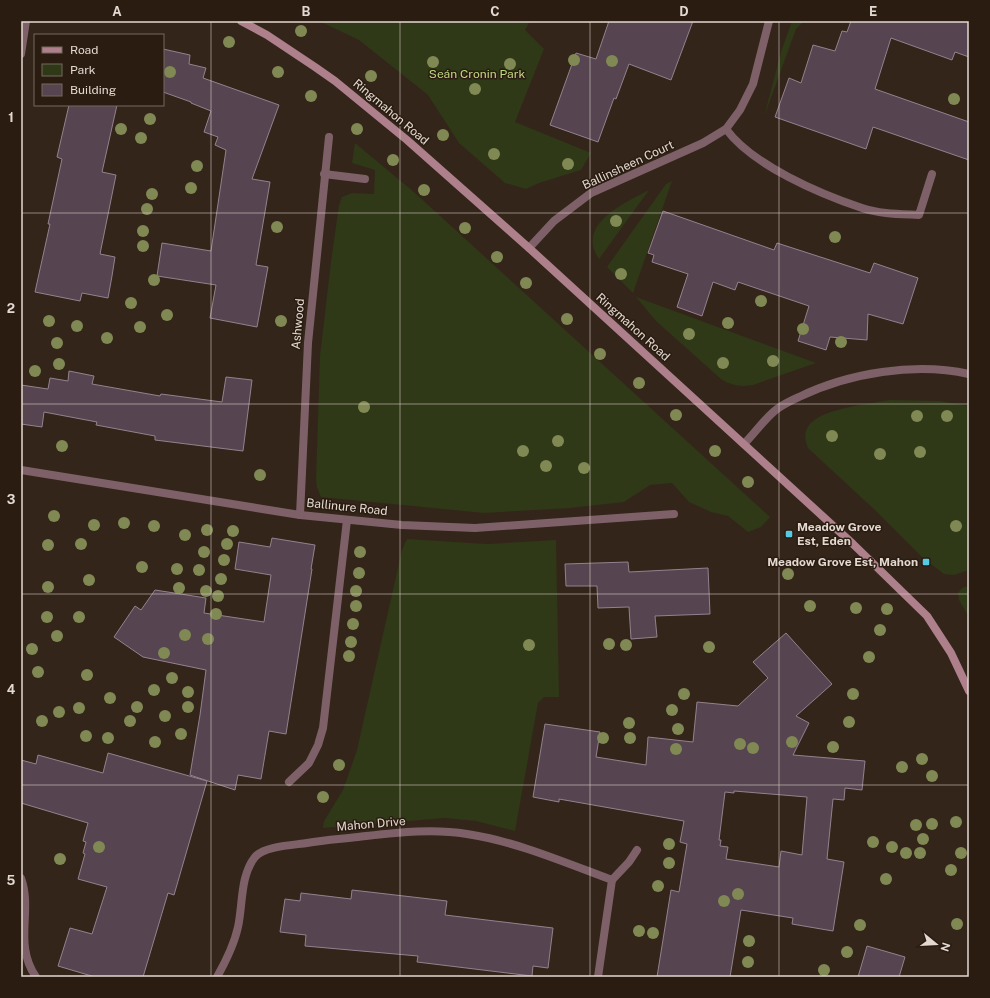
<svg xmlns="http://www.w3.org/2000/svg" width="990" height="998" viewBox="0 0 990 998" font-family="'Public Sans',sans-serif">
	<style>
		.green { fill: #2f3817 }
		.building { fill: #564551; stroke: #94818e; fill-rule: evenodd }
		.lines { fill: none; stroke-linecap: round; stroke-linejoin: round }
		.street { stroke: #7e6168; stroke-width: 8 }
		.secondary { stroke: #ae808c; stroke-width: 8 }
		.tree { fill: #808853 }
		.grid { fill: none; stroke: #e3d9d1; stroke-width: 1; stroke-opacity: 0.55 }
		.poi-dot { fill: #55cae0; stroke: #2a1c10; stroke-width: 1.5 }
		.labels { text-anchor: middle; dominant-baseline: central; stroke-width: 3; stroke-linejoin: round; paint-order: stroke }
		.park-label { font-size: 12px; fill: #bfd981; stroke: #2a1c10 }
		.street-label { font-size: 12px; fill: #e3d9d1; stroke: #2a1c10 }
		.poi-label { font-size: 12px; font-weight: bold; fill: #e3d9d1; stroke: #2a1c10; text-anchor: start }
		.neatline { fill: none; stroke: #e3d9d1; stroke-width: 1.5 }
		.grid-label { font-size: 13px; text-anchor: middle; font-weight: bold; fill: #e3d9d1 }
	</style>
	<rect width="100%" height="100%" fill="#34251a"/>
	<g class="green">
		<polygon points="319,21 530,21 525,30 544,49 515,122 591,153 581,170 539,183 526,189 505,183 459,143 428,95 359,40"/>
		<polygon points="792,21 804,21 796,29 764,117 781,52"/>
		<polygon points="355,143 415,193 770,517 761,527 748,532 728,516 711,512 689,502 672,483 650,485 624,502 570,508 484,513 321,497 317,488 316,480 320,356 331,262 339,205 342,197 352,193 374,194 375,170 352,163"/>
		<polygon points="672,181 633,293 607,267 666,184"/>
		<path d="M649,190L599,259C575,224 625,203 649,190Z"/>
		<path d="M636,297L816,363L753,385C741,387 732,386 721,379L656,321Z"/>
		<path d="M890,400L940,401L969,406V570L954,575L944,574L922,557L877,512L808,448C804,439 804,429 812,422C827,408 869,404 890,400Z"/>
		<polygon points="407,539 487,544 556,540 559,697 544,697 538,703 515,831 476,821 445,818 323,828 324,821 343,790 357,750 402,550"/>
		<polygon points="969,586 969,617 959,600 958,593 962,588"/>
	</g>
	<g class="building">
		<polygon points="609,21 693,21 671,80 629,64 616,99 614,98 598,142 550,125 576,53 596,59"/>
		<polygon points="851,21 969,21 969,57 955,52 952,60 891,38 875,89 969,122 969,160 873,127 866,149 775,117 789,78 801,83 813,45 835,51 842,31 847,32"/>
		<polygon points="163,49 190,55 189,64 206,68 203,78 279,105 252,179 270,182 256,265 268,267 257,327 210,318 216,285 157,276 162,243 211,251 226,150 215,145 218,137 204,132 211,111 191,103 191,102 163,92"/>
		<polygon points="69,105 117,105 102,172 116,175 100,254 115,257 112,276 108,298 82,293 80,301 35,292 50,224 48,224 62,159 57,157"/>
		<polygon points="663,211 774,250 777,243 870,273 874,263 918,278 903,324 868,314 867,340 830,337 826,350 798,341 809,306 738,282 735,290 713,282 702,316 677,307 688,274 652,262 654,255 648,253"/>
		<polygon points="69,371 94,376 92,384 160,396 161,394 222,402 226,377 252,380 243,451 155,440 155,436 96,425 97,422 44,412 42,427 21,424 21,385 48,389 50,378 68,381"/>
		<polygon points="272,538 315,545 311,569 312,569 286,734 269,731 261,779 238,775 235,790 190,775 200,715 206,670 143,657 114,637 135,606 141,610 155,590 206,598 204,613 264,622 271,575 235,569 239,542 270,547"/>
		<polygon points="628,562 629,572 708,568 710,614 655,616 657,637 631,639 629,607 598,608 597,586 566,586 565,564"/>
		<path d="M786,633L832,684L796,716L809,723L793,755L865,761L862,790L845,788L844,800L833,799L827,859L844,862L833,931L792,924L793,918L741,910L730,977H657L671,890L679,892L687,844L680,842L684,821L559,799V802L533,797L545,724L600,732L596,757L646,765L648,737L693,742L697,702L738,706L768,678L753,662ZM734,791L807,797L802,855L781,851L779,867L726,859L728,847L720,846L721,840H719L725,792L734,793Z"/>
		<polygon points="108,753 207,781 174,895 168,893 143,977 95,977 58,966 70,928 92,934 107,887 78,879 85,854 83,853 86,842 83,841 88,823 21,803 21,760 36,764 38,755 103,773"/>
		<polygon points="352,890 447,901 445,915 553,928 548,968 533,966 532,976 417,962 418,956 305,946 306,935 280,932 285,899 300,901 301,893 351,899"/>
		<polygon points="867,946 905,957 899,977 858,977"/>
	</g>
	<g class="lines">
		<g class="street">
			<polyline points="21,54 26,21"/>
			<path d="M726,129C752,165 820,194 862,208C880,214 900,214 919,215L932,174"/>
			<polyline points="324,174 365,179"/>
			<polyline points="529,248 554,221 591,193 703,143 726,129 740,110 753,84 769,21"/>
			<path d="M744,444C755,433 765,418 777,409C784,404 792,400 799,397C848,373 915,362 969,374"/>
			<polyline points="21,470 300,515 402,525 475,528 674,514"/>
			<polyline points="300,515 308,343 329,137"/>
			<polyline points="289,782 309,763 318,745 323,728 347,520"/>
			<path d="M21,878C33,911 13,944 36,977"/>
			<polyline points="612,880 629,862 637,850"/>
			<path d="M217,977C226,961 234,945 238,927C243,904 240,876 255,857C264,846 294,845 307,843C324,840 341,839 358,837C394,833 431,828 467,834C515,841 566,863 612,880L598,977"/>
		</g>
		<polyline class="secondary" points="241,21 267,35 315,67 335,81 407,140 529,248 853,544 927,616 951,653 969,691"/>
	</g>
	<g class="tree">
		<circle cx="301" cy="31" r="6"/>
		<circle cx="229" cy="42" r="6"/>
		<circle cx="574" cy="60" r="6"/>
		<circle cx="612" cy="61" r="6"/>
		<circle cx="433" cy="62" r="6"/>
		<circle cx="510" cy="64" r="6"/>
		<circle cx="170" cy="72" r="6"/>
		<circle cx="278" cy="72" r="6"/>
		<circle cx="371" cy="76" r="6"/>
		<circle cx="475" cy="89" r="6"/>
		<circle cx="311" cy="96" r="6"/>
		<circle cx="954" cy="99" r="6"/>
		<circle cx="150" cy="119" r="6"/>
		<circle cx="121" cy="129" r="6"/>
		<circle cx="357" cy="129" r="6"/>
		<circle cx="443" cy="135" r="6"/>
		<circle cx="141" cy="138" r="6"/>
		<circle cx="494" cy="154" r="6"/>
		<circle cx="393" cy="160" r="6"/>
		<circle cx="568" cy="164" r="6"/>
		<circle cx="197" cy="166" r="6"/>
		<circle cx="191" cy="188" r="6"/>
		<circle cx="424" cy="190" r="6"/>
		<circle cx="152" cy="194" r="6"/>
		<circle cx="147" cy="209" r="6"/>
		<circle cx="616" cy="221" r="6"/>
		<circle cx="277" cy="227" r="6"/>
		<circle cx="465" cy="228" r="6"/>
		<circle cx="143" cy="231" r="6"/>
		<circle cx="835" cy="237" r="6"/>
		<circle cx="143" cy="246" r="6"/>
		<circle cx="497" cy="257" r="6"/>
		<circle cx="621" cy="274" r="6"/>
		<circle cx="154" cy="280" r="6"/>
		<circle cx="526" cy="283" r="6"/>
		<circle cx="761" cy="301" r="6"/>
		<circle cx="131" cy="303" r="6"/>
		<circle cx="167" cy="315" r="6"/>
		<circle cx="567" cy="319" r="6"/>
		<circle cx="49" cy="321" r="6"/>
		<circle cx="281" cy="321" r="6"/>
		<circle cx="728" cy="323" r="6"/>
		<circle cx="77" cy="326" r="6"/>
		<circle cx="140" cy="327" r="6"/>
		<circle cx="803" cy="329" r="6"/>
		<circle cx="689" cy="334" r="6"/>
		<circle cx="107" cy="338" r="6"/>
		<circle cx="841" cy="342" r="6"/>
		<circle cx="57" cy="343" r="6"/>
		<circle cx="600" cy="354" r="6"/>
		<circle cx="773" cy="361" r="6"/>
		<circle cx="723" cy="363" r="6"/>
		<circle cx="59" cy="364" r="6"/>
		<circle cx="35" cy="371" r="6"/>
		<circle cx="639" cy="383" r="6"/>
		<circle cx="364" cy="407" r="6"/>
		<circle cx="676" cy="415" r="6"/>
		<circle cx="917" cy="416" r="6"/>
		<circle cx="947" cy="416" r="6"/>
		<circle cx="832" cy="436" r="6"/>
		<circle cx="558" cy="441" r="6"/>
		<circle cx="62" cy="446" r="6"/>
		<circle cx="523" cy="451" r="6"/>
		<circle cx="715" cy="451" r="6"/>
		<circle cx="920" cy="452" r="6"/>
		<circle cx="880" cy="454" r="6"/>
		<circle cx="546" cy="466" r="6"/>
		<circle cx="584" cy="468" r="6"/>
		<circle cx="260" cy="475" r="6"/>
		<circle cx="748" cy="482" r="6"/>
		<circle cx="54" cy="516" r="6"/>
		<circle cx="124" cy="523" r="6"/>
		<circle cx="94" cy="525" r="6"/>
		<circle cx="154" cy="526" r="6"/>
		<circle cx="956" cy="526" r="6"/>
		<circle cx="207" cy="530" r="6"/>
		<circle cx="233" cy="531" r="6"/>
		<circle cx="185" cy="535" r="6"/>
		<circle cx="81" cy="544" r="6"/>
		<circle cx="227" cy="544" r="6"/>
		<circle cx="48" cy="545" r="6"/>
		<circle cx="204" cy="552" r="6"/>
		<circle cx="360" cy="552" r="6"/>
		<circle cx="224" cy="560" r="6"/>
		<circle cx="142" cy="567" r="6"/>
		<circle cx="177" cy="569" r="6"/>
		<circle cx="199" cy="570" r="6"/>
		<circle cx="359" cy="573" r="6"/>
		<circle cx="788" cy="574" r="6"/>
		<circle cx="221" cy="579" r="6"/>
		<circle cx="89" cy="580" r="6"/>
		<circle cx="48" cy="587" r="6"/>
		<circle cx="179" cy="588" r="6"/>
		<circle cx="206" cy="591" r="6"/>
		<circle cx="356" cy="591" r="6"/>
		<circle cx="218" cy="596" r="6"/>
		<circle cx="356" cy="606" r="6"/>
		<circle cx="810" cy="606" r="6"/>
		<circle cx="856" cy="608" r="6"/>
		<circle cx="887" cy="609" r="6"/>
		<circle cx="216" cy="614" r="6"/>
		<circle cx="47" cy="617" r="6"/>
		<circle cx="79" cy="617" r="6"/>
		<circle cx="353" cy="624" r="6"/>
		<circle cx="880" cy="630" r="6"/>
		<circle cx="185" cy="635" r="6"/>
		<circle cx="57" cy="636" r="6"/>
		<circle cx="208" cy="639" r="6"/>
		<circle cx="351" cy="642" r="6"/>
		<circle cx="609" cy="644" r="6"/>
		<circle cx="529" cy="645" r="6"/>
		<circle cx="626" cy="645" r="6"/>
		<circle cx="709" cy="647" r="6"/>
		<circle cx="32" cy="649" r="6"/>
		<circle cx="164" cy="653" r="6"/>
		<circle cx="349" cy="656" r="6"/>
		<circle cx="869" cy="657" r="6"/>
		<circle cx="38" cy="672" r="6"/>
		<circle cx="87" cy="675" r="6"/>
		<circle cx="172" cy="678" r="6"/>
		<circle cx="154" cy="690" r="6"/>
		<circle cx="188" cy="692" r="6"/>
		<circle cx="684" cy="694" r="6"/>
		<circle cx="853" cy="694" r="6"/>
		<circle cx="110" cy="698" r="6"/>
		<circle cx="137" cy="707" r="6"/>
		<circle cx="188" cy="707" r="6"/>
		<circle cx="79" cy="708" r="6"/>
		<circle cx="672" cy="710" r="6"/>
		<circle cx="59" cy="712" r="6"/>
		<circle cx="165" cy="716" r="6"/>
		<circle cx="42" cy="721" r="6"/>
		<circle cx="130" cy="721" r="6"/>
		<circle cx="849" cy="722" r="6"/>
		<circle cx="629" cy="723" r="6"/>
		<circle cx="678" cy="729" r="6"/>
		<circle cx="181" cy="734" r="6"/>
		<circle cx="86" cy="736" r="6"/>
		<circle cx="108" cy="738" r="6"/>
		<circle cx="603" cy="738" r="6"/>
		<circle cx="630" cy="738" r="6"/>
		<circle cx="155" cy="742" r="6"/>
		<circle cx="792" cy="742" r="6"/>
		<circle cx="740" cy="744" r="6"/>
		<circle cx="833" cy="747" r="6"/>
		<circle cx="753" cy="748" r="6"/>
		<circle cx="676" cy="749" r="6"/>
		<circle cx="922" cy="759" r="6"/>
		<circle cx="339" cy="765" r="6"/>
		<circle cx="902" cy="767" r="6"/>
		<circle cx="932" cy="776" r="6"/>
		<circle cx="323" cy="797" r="6"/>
		<circle cx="956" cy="822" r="6"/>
		<circle cx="932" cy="824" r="6"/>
		<circle cx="916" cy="825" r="6"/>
		<circle cx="923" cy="839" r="6"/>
		<circle cx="873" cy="842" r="6"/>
		<circle cx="669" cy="844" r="6"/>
		<circle cx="99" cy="847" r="6"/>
		<circle cx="892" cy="847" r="6"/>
		<circle cx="906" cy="853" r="6"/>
		<circle cx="920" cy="853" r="6"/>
		<circle cx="961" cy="853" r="6"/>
		<circle cx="60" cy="859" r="6"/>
		<circle cx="669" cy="863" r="6"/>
		<circle cx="951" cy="870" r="6"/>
		<circle cx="886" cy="879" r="6"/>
		<circle cx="658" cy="886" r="6"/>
		<circle cx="738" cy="894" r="6"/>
		<circle cx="724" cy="901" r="6"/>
		<circle cx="957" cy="924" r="6"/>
		<circle cx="860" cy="925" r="6"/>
		<circle cx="639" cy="931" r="6"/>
		<circle cx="653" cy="933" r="6"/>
		<circle cx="749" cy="941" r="6"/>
		<circle cx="847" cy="952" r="6"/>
		<circle cx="748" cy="962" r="6"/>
		<circle cx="824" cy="970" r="6"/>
	</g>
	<path class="grid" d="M211,21V977M400,21V977M590,21V977M779,21V977M21,213H969M21,404H969M21,594H969M21,785H969"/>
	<g class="poi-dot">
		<rect x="785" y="530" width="8" height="8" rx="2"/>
		<rect x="922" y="558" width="8" height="8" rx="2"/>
	</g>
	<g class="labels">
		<g class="park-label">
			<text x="477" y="74">Seán Cronin Park</text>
		</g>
		<g class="street-label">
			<text transform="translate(391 112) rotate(40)">Ringmahon Road</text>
			<text transform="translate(628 165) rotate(-25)">Ballinsheen Court</text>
			<text transform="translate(298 324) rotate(-85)">Ashwood</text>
			<text transform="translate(633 327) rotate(42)">Ringmahon Road</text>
			<text transform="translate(347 507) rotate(6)">Ballinure Road</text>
			<text transform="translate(371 824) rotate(-5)">Mahon Drive</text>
		</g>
		<g class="poi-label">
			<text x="797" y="527">Meadow Grove<tspan x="797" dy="14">Est, Eden</tspan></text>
			<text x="918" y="562" text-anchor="end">Meadow Grove Est, Mahon</text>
		</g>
	</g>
	<rect width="990" height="998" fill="none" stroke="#2a1c10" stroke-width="44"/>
	<rect x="34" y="34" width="130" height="72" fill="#2a1c10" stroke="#74685d"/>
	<rect x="42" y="47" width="20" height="6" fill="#ae808c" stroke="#74685d"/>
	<text x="70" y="54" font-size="12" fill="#e3d9d1">Road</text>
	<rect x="42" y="64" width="20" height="12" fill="#2f3817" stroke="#74685d"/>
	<text x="70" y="74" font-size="12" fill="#e3d9d1">Park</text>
	<rect x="42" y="84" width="20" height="12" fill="#564551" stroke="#74685d"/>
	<text x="70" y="94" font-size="12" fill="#e3d9d1">Building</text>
	<g transform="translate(936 944) rotate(108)" stroke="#2a1c10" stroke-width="3" paint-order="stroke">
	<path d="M0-3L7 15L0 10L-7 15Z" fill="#e3d9d1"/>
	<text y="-6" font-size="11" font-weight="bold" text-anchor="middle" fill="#e3d9d1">N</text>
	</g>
	<rect x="22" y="22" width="946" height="954" class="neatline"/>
	<g class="grid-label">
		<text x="117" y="16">A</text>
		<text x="306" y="16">B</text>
		<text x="495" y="16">C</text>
		<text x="684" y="16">D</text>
		<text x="873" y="16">E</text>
		<text x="11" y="122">1</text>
		<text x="11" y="313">2</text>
		<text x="11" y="504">3</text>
		<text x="11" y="694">4</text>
		<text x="11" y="885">5</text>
	</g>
</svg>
